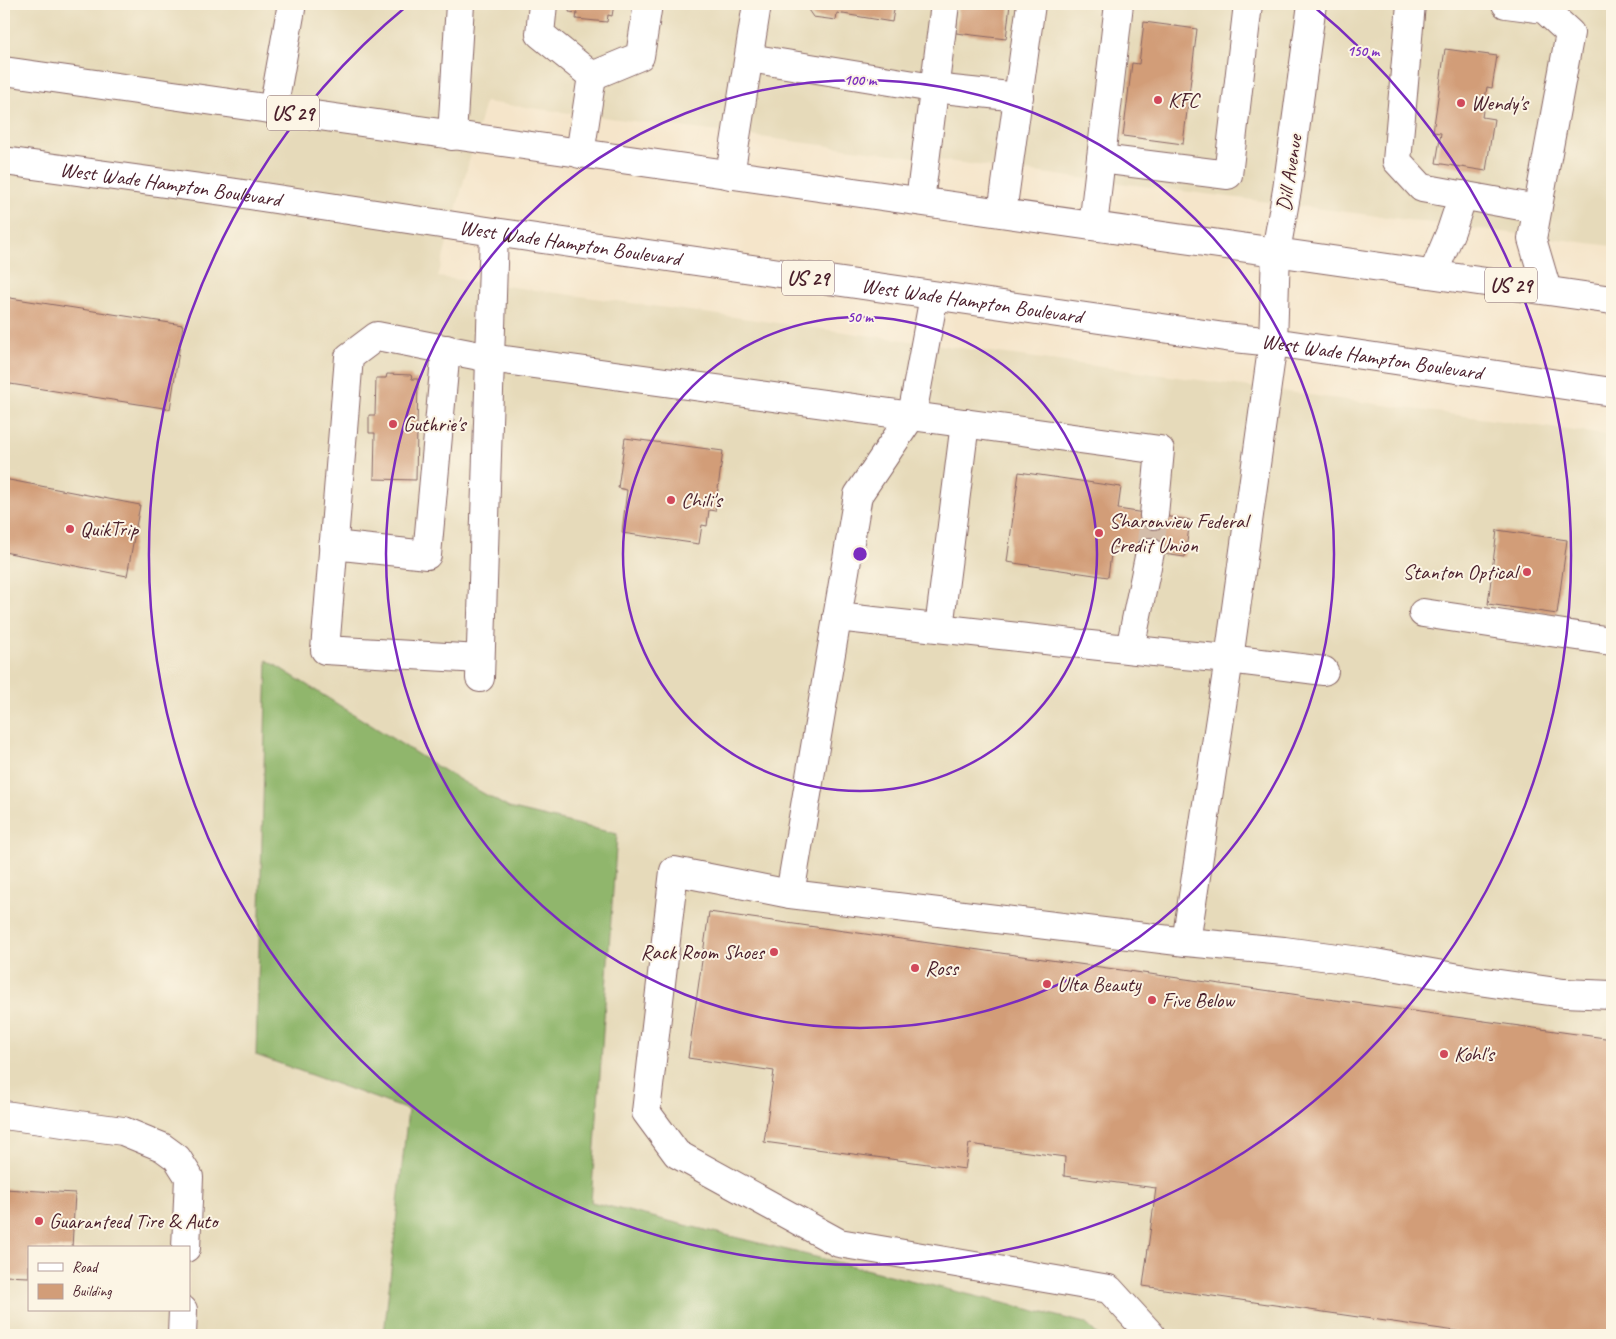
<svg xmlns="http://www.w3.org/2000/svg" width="1616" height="1339" viewBox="0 0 1616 1339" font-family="Caveat,sans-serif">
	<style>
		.built { fill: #e6daba; fill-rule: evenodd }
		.forest { fill: #90b66c; stroke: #6d6a4c }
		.building { fill: #d29d78 }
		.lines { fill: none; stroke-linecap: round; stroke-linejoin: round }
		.minor-tunnel { stroke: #d3bdaa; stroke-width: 28; stroke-dasharray: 28 14; stroke-linecap: butt }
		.minor-casing { stroke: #866463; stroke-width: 30 }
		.major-casing { stroke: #866463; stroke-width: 30 }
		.minor { stroke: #fff; stroke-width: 28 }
		.major { stroke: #fff; stroke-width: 28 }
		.ring { fill: none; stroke: #7b2cbf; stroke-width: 2.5 }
		.poi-dot { fill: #d1495b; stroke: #fcf5e5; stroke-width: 2 }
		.labels { text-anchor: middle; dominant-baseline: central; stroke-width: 4; stroke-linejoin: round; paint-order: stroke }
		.shield { fill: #fcf5e5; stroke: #7f5f63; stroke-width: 1 }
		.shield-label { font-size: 20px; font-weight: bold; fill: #4a1f2b }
		.poi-label { font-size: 21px; fill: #4a1f2b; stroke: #fcf5e5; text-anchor: start }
		.street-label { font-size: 21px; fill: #4a1f2b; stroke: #fcf5e5 }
		.centre { fill: #7b2cbf; stroke: #fcf5e5; stroke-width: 2.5 }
		.ring-label { font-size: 15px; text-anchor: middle; font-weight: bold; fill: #7b2cbf; stroke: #fcf5e5; stroke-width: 4; stroke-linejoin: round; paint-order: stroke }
	</style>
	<rect width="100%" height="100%" fill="#fcf5e5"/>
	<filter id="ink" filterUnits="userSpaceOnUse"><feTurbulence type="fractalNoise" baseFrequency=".02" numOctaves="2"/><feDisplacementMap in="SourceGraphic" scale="10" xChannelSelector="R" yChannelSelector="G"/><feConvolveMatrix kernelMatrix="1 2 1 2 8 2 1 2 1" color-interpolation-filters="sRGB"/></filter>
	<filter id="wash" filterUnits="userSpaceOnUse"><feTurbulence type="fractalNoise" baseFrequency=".0096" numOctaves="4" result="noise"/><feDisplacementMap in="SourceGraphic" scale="20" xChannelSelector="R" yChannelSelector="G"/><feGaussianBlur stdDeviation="1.12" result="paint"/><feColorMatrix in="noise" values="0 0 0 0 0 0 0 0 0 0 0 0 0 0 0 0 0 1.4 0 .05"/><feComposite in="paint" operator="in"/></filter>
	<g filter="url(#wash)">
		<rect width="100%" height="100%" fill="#f5e5ca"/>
		<path class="built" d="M4,4H1612V246L485,102L438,277L1612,436V1335H1098L1085,1323L591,1202L617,834L509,808L446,772L256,1055L408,1110L384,1335H4ZM29,1248H189V1310H29Z"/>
		<polygon class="forest" points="267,660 446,772 509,808 617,834 591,1202 1085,1323 1098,1335 384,1335 408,1110 256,1055"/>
		<g id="blocks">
			<g class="building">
				<polygon points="570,4 614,4 612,16 608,15 607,22 576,19 577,13 569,12"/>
				<polygon points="804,4 895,4 892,22 837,13 836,20 813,17"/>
				<polygon points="959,4 1010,4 1006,39 956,33"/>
				<polygon points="1144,22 1197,29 1183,144 1123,136 1132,63 1139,64"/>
				<polygon points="1445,49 1497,56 1492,88 1487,87 1482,117 1494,119 1486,171 1436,163 1441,133 1433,132"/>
				<polygon points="4,297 183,325 170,409 4,383"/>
				<polygon points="387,374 411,375 412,379 418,379 416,480 374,479 375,433 369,433 369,415 375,415 376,378 386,378"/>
				<polygon points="625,438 723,451 715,511 709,510 707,526 702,525 699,544 622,533 627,490 618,488"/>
				<polygon points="1019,472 1121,487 1118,509 1190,520 1185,557 1112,547 1108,577 1007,562"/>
				<polygon points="4,479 140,505 127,576 4,552"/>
				<polygon points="1497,530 1567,540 1557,614 1488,604"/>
				<polygon points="709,912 1612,1039 1612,1335 1483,1335 1143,1286 1156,1188 1064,1176 1065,1157 969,1144 965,1169 764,1142 774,1071 688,1058"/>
				<polygon points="4,1189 75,1193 72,1248 29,1248 29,1277 4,1276"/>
			</g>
		</g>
	</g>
	<g filter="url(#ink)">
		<use href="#blocks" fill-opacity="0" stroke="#866463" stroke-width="1"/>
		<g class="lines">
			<polyline class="minor-tunnel" points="1150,552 1154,515"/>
			<g class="minor-casing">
				<g id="minor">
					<polyline points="543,4 540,34 592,76"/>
					<polyline points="1312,4 1287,190 1276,251 1273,342 1229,659 1186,942 1284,951 1375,963 1471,980 1564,993 1612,995"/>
					<polyline points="1411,4 1397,161 1422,188 1537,209"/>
					<polyline points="1506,4 1544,9 1570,33 1532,239 1547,290"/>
					<polyline points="749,58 933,88 1019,97"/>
					<polyline points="592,76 640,56 648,4"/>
					<polyline points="273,110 291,9"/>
					<polyline points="452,136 460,4"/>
					<polyline points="580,154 592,76"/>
					<polyline points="1101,159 1228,175 1248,4"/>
					<polyline points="730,175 757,4"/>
					<polyline points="920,201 945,4"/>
					<polyline points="1002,213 1031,4"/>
					<polyline points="1093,226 1119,4"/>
					<polyline points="1433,274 1451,231 1463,195"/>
					<polyline points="934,296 912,415 858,495 790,894 1186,942"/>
					<polyline points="333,545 427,555 446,349"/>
					<polyline points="1423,613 1611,641"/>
					<polyline points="837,617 1172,654 1229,659 1324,671"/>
					<polyline points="939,628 965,423"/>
					<polyline points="1130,649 1150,552"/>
					<polyline points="480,659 325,650 349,357 377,336 490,358 1160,450 1154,515"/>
					<polyline points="480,678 494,232"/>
					<polyline points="790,894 674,871 646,1112 677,1154 839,1243 1109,1289 1151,1335"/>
					<polyline points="4,1115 123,1131 162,1147 177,1158 189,1177 186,1248"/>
					<polyline points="182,1335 183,1310"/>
				</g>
			</g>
			<g class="major-casing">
				<g id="major">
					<path d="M4,71C540,149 1076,222 1612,300"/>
					<path id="s1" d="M4,161L230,192L494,232L1225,337L1273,342L1612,392"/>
				</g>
			</g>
			<use href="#minor" class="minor"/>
			<use href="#major" class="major"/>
		</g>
	</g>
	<g class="ring">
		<circle cx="860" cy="554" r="237"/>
		<circle cx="860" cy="554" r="474"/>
		<path d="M1312 5A711 711 0 1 1 408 5"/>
	</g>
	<g class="poi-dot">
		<circle cx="1158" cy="100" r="5"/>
		<circle cx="1461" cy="103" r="5"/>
		<circle cx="393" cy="424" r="5"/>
		<circle cx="671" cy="500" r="5"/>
		<circle cx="70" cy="529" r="5"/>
		<circle cx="1099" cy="533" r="5"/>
		<circle cx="1527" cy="572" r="5"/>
		<circle cx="774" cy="952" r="5"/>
		<circle cx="915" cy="968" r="5"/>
		<circle cx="1047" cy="984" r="5"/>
		<circle cx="1152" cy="1000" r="5"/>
		<circle cx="1444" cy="1054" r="5"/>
		<circle cx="39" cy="1221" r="5"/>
	</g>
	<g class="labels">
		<g class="shield">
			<rect x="267" y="95.5" width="52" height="35" rx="4"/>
			<rect x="782" y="260.5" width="52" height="35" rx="4"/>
			<rect x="1485" y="267.5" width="52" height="35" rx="4"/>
		</g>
		<g class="shield-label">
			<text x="293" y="113">US 29</text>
			<text x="808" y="278">US 29</text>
			<text x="1511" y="285">US 29</text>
		</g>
		<g class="poi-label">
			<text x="1168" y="100">KFC</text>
			<text x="1471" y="103">Wendy's</text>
			<text x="403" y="424">Guthrie's</text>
			<text x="681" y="500">Chili's</text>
			<text x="1109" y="521">Sharonview Federal<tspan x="1109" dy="24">Credit Union</tspan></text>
			<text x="80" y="529">QuikTrip</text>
			<text x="1517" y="572" text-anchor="end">Stanton Optical</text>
			<text x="764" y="952" text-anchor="end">Rack Room Shoes</text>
			<text x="925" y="968">Ross</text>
			<text x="1057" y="984">Ulta Beauty</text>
			<text x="1162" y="1000">Five Below</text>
			<text x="1454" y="1054">Kohl's</text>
			<text x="49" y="1221">Guaranteed Tire &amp; Auto</text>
		</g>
		<g class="street-label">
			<text transform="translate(1289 173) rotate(-81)">Dill Avenue</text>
			<text stroke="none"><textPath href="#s1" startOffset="168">West Wade Hampton Boulevard</textPath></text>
			<text stroke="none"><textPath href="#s1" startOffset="572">West Wade Hampton Boulevard</textPath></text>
			<text stroke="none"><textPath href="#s1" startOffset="978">West Wade Hampton Boulevard</textPath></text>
			<text stroke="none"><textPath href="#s1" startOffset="1382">West Wade Hampton Boulevard</textPath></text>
		</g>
	</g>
	<circle cx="860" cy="554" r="8" class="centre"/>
	<g class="ring-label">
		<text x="1363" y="56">150 m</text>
		<text x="860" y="85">100 m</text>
		<text x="860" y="322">50 m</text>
	</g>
	<rect width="1616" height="1339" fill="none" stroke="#fcf5e5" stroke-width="20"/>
	<rect x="28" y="1246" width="162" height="65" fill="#fcf5e5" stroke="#b59f9b"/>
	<rect x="38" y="1263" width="25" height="8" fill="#ffffff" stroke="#b59f9b"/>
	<text x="72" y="1272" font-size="15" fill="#4a1f2b">Road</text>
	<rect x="38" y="1284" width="25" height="15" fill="#d29d78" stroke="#b59f9b"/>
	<text x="72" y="1296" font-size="15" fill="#4a1f2b">Building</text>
</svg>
